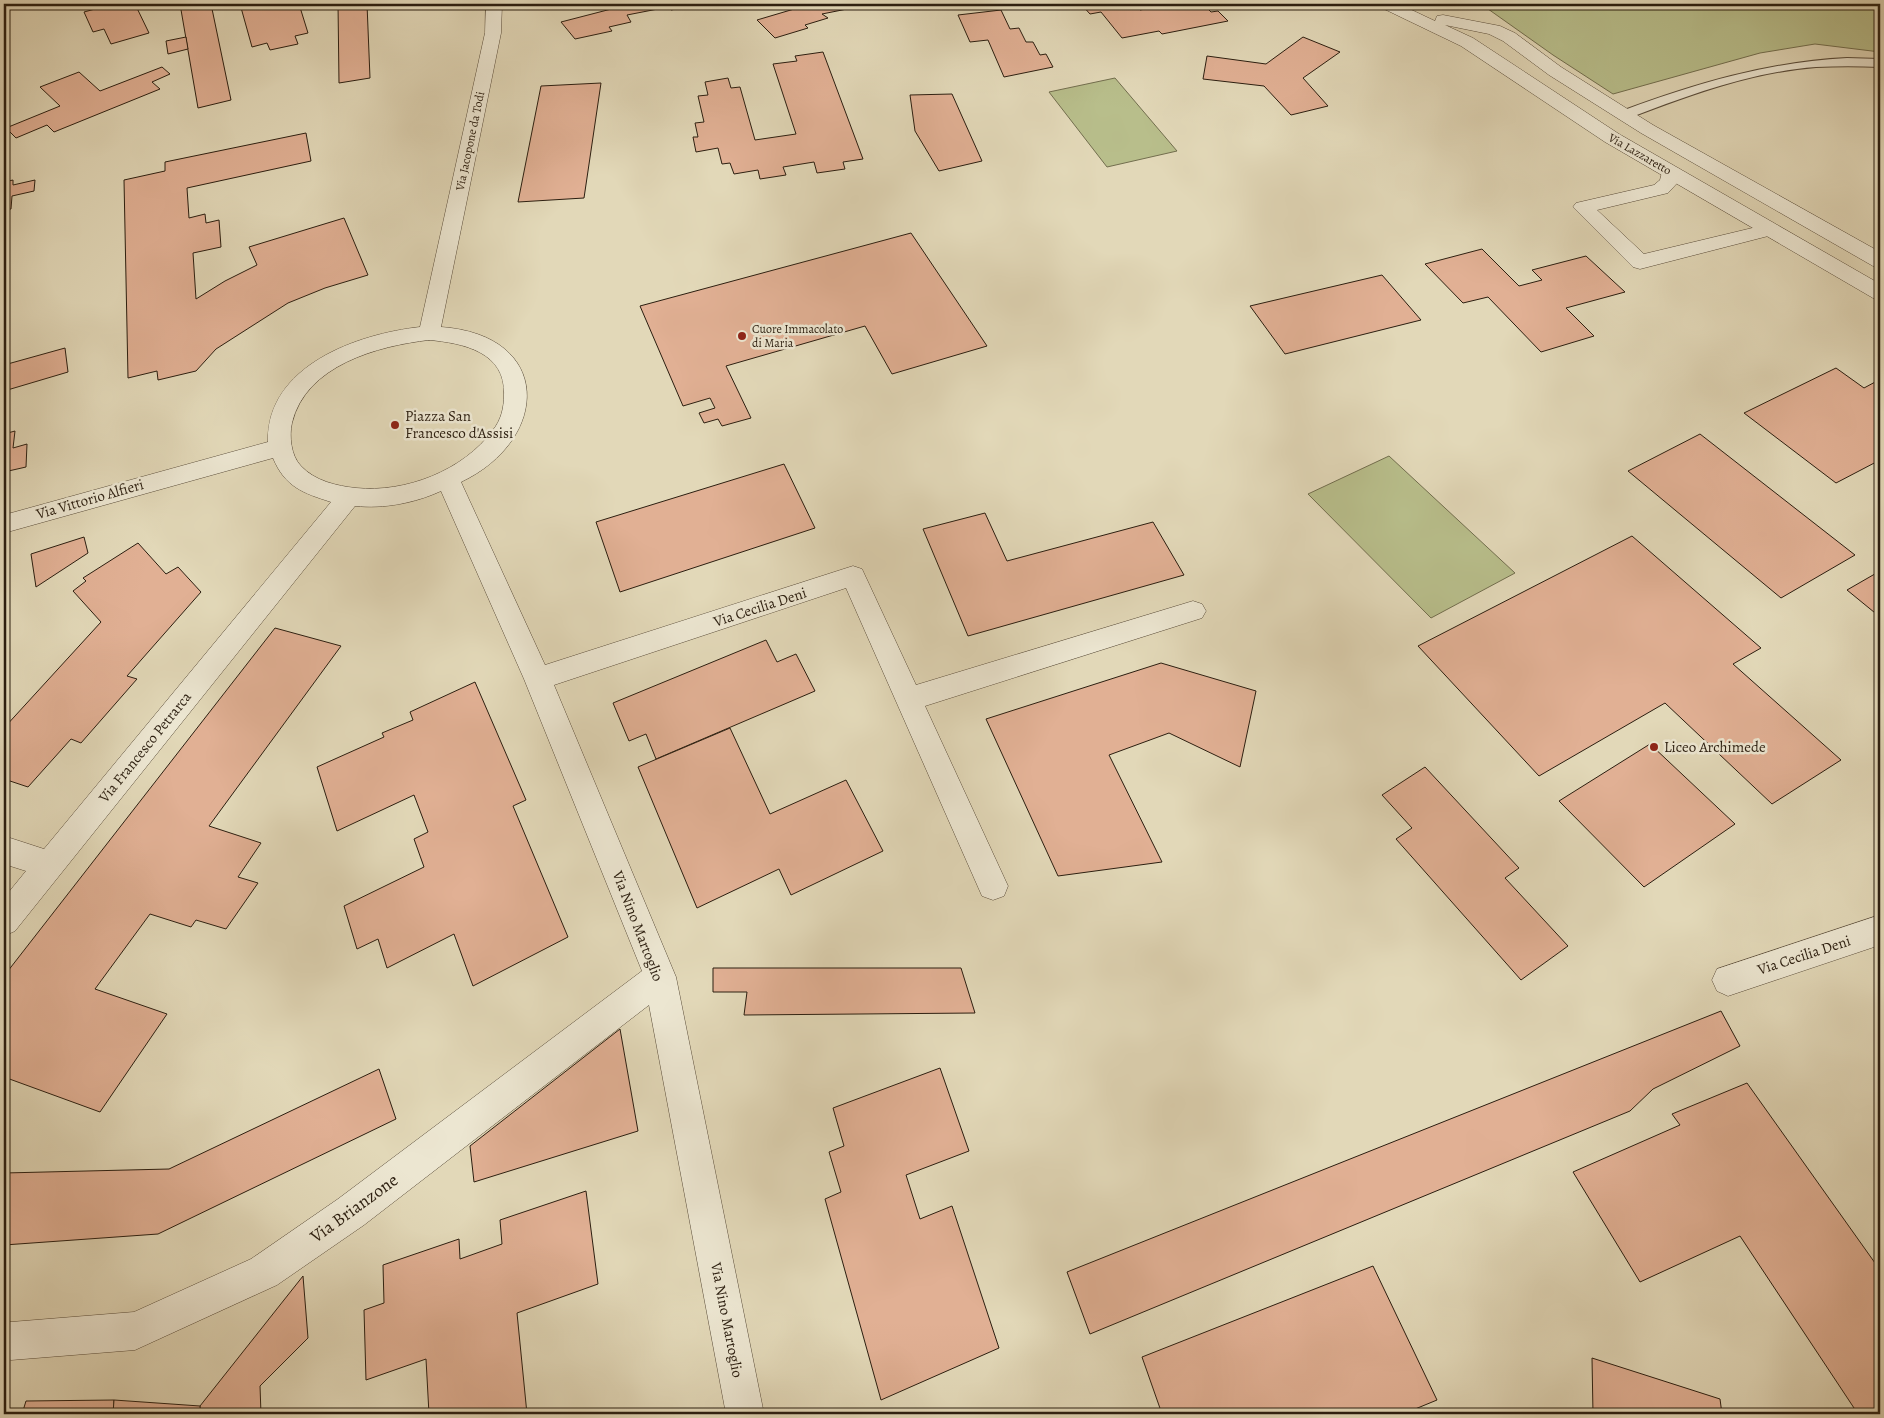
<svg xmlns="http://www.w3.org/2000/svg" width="1884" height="1418" viewBox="0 0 1884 1418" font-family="Alegreya,serif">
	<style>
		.green { fill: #b8be8b; stroke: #726e4e }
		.building { fill: #e1b094; stroke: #2b1e10 }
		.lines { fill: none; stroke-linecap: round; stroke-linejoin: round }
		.service-casing { stroke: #594c3a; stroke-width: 2 }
		.minor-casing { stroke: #594c3a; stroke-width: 1 }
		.tertiary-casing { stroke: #594c3a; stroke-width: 1 }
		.service { fill: #ece6d1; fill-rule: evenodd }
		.minor { fill: #ece6d1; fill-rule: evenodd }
		.tertiary { fill: #ece6d1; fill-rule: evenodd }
		.poi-dot { fill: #8f2418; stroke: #ece6d1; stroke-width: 2 }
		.labels { text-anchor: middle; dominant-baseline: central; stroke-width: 5; stroke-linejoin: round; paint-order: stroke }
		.far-street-label { font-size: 12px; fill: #2b1e10; stroke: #ece6d1 }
		.far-poi-label { font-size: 12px; fill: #2b1e10; stroke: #ece6d1; text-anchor: start }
		.poi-label { font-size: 15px; fill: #2b1e10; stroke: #ece6d1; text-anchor: start }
		.street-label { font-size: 15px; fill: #2b1e10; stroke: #ece6d1 }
		.near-street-label { font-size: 18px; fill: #2b1e10; stroke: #ece6d1 }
	</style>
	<rect width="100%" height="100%" fill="#e2d8b8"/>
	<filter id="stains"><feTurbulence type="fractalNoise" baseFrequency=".004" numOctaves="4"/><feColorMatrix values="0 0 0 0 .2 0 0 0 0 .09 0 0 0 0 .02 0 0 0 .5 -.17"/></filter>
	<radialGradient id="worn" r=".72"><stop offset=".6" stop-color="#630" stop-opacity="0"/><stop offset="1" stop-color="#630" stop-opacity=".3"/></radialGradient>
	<g class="green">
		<polygon points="1481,4 1880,4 1880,52 1815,44 1760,53 1613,94 1553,55"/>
		<polygon points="1115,78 1177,151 1107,167 1049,92"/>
		<polygon points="1389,456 1515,573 1431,618 1308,494"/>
	</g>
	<g class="building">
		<polygon points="92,4 135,4 149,33 111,44 104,29 93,32 84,12 95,9"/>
		<polygon points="180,4 211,4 231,100 198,108"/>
		<polygon points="240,4 299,4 308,33 295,36 298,44 270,50 267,43 252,47"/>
		<polygon points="338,4 367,4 370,78 339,83"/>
		<polygon points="618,4 702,4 671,10 668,7 627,15 631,22 609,27 612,31 575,39 561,22 619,7"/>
		<polygon points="811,4 890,4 865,9 862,6 822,14 828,18 805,25 808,28 775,38 757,20"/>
		<polygon points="1081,4 1135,4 1140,10 1172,4 1195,4 1200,9 1207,8 1211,12 1218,11 1228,21 1162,34 1159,31 1122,38 1101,12 1090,14"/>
		<polygon points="1001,10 1010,29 1019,28 1026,42 1033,42 1040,55 1046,54 1053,67 1004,77 988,40 970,42 958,15"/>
		<polygon points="186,37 188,49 168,54 166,41"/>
		<polygon points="1303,37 1340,52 1303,78 1328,106 1291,115 1264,86 1203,79 1207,56 1266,64"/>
		<polygon points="823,52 863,159 843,162 845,169 817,173 814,162 783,167 786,175 760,179 758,170 734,174 730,163 722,164 718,148 696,152 693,137 698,137 695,123 704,122 698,96 708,95 705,82 728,78 731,88 740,87 755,140 796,134 773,64 797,61 795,56"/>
		<polygon points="162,67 170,74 152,82 160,89 54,132 47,125 16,138 6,128 60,106 40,87 79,72 100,91"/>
		<polygon points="601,83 584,198 518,202 541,86"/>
		<polygon points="952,94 982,161 939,171 915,131 910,95"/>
		<polygon points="306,133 311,161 187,188 189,218 205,214 206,223 219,220 221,247 193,253 196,299 225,281 257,265 249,247 344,218 368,275 325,288 288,303 216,349 196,371 158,380 157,371 128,378 124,180 165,171 165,162"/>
		<polygon points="13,180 13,185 35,180 34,191 12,196 11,209 4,210 4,182"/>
		<polygon points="911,233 987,346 892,374 865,326 726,366 751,418 722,426 718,419 704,423 699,413 715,408 710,398 683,406 640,306"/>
		<polygon points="1482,249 1519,286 1542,280 1532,270 1586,256 1625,292 1566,308 1594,336 1541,352 1488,297 1463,303 1425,264"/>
		<polygon points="1382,275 1421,320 1285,354 1250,306"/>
		<polygon points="65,348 68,372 4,391 4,365"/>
		<polygon points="1836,368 1864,388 1877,381 1880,383 1880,460 1836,483 1744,413"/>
		<polygon points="15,431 13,448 27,444 26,467 4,472 4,434"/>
		<polygon points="1700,434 1855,555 1781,598 1628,471"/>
		<polygon points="784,464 815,528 620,592 596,522"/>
		<polygon points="985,513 1007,561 1153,522 1184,575 968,636 923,529"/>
		<polygon points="1632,536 1761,648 1733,664 1841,760 1772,804 1665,703 1539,776 1418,646"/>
		<polygon points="84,537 88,553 36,587 31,554"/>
		<polygon points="138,543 166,574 178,567 201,592 127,676 137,679 81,743 71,739 28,787 4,779 4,728 101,622 73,591 86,581 83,578"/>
		<polygon points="1880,571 1880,617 1847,590"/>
		<polygon points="275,628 341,646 209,826 261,843 238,877 258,883 226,929 196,920 191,927 150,914 95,989 167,1014 100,1112 4,1077 4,976"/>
		<polygon points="766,640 777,662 796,654 815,691 656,759 646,734 629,741 613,703"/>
		<polygon points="1161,663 1256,691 1240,767 1169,733 1109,755 1162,862 1058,876 986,719"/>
		<polygon points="475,682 526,800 513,806 568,937 473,986 454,934 387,968 378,939 357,949 344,906 424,867 414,839 428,832 414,795 337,831 317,767 384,737 382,733 413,720 410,712"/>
		<polygon points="730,728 770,814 846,780 883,851 791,895 779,869 697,908 638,767"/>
		<polygon points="1650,744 1735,824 1644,887 1559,801"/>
		<polygon points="1425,767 1519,868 1505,878 1568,946 1521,980 1396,839 1412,828 1382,795"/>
		<polygon points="713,968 961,968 975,1013 744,1015 747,992 713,992"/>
		<polygon points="1721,1011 1740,1046 1653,1089 1630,1111 1090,1334 1067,1272"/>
		<polygon points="620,1029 638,1131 474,1182 470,1146"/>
		<polygon points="940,1068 969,1151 906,1175 920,1219 952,1206 999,1348 881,1400 825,1199 841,1192 829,1152 844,1146 833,1108"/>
		<polygon points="379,1069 396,1119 158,1234 4,1245 4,1173 169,1169"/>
		<polygon points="1747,1083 1880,1270 1880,1414 1858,1414 1740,1236 1640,1282 1573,1172 1680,1125 1672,1114"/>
		<polygon points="586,1191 598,1284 517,1313 527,1414 429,1414 426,1359 366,1380 364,1310 384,1303 383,1265 459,1239 460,1259 502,1244 500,1220"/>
		<polygon points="1373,1266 1437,1400 1403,1414 1162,1414 1142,1357"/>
		<polygon points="303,1276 308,1338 260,1386 261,1414 200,1414 200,1406"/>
		<polygon points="1592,1358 1720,1399 1722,1414 1593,1414"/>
		<polygon points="114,1400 113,1414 22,1414 26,1401"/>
		<polygon points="114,1400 200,1406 200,1414 113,1414"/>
	</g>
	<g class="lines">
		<g class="service-casing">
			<path id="service" d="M1847,58L1880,59V67C1859,66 1837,66 1816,67C1751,72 1689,95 1629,118L1624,119L1617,115L1619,112C1694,84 1767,62 1847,58Z"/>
		</g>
		<g class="minor-casing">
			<g id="minor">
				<path d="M486,4H502L501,33L441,327C554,335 550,440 461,482L545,665L853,566L862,569L916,685L1193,601L1202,604L1206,611L1202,618L925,706L1008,886L1004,896L993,900L982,896L846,588L554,685L676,977L764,1414H726L649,1005L364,1225L277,1285L135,1350L11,1360L4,1357V1319L11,1322L134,1312L251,1259L338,1199L642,971L524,679L441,491C415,503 384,509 355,506L15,931L4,936V898L26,871L4,864V836L44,849L331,502C303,493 285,487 273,458L4,533V515L268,442C266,366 357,334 420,327L485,33ZM429,340C463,343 506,352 504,395C504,408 501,420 493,430C463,471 405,493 356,488C337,486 315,481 301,466C291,456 289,436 292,423C306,365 378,346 429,340Z"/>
				<polygon points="1670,166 1677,168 1680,172 1679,181 1668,193 1597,210 1644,254 1769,224 1776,226 1779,230 1776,234 1640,269 1633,267 1573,207 1576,203 1654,185 1660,180 1663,168"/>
				<polygon points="1880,915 1880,945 1728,996 1717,991 1712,980 1717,969"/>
			</g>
		</g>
		<g class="tertiary-casing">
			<polygon id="tertiary" points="1378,4 1399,4 1435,21 1437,16 1443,15 1500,26 1515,33 1561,67 1653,125 1880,252 1880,267 1873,266 1641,133 1549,75 1503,41 1489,34 1445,25 1473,38 1619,134 1880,284 1880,300 1873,298 1605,142 1461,46 1380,7"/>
		</g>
		<use href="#service" class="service"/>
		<use href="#minor" class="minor"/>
		<use href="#tertiary" class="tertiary"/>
	</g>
	<g class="poi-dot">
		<circle cx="742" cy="336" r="5"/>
		<circle cx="395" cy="425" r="5"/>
		<circle cx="1654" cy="747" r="5"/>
	</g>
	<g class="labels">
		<g class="far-street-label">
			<text transform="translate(470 141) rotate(-78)">Via Jacopone da Todi</text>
			<text transform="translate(1640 154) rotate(30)">Via Lazzaretto</text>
		</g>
		<g class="far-poi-label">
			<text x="752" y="329">Cuore Immacolato<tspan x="752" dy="14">di Maria</tspan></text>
		</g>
		<g class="poi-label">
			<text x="405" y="416">Piazza San<tspan x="405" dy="17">Francesco d'Assisi</tspan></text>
			<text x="1664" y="747">Liceo Archimede</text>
		</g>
		<g class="street-label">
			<text transform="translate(90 499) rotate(-16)">Via Vittorio Alfieri</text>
			<text transform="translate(760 607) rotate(-18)">Via Cecilia Deni</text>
			<text transform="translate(145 747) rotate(-51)">Via Francesco Petrarca</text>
			<text transform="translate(638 926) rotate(69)">Via Nino Martoglio</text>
			<text transform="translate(1804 955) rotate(-18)">Via Cecilia Deni</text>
			<text transform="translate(727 1320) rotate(79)">Via Nino Martoglio</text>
		</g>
		<g class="near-street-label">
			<text transform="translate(354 1208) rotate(-36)">Via Brianzone</text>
		</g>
	</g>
	<rect width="1884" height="1418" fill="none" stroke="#e2d8b8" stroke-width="20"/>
	<rect x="5" y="5" width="1874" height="1408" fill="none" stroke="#2b1e10" stroke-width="2.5"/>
	<rect x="10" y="10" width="1864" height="1398" fill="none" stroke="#2b1e10"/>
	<rect width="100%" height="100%" filter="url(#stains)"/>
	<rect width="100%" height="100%" fill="url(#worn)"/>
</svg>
